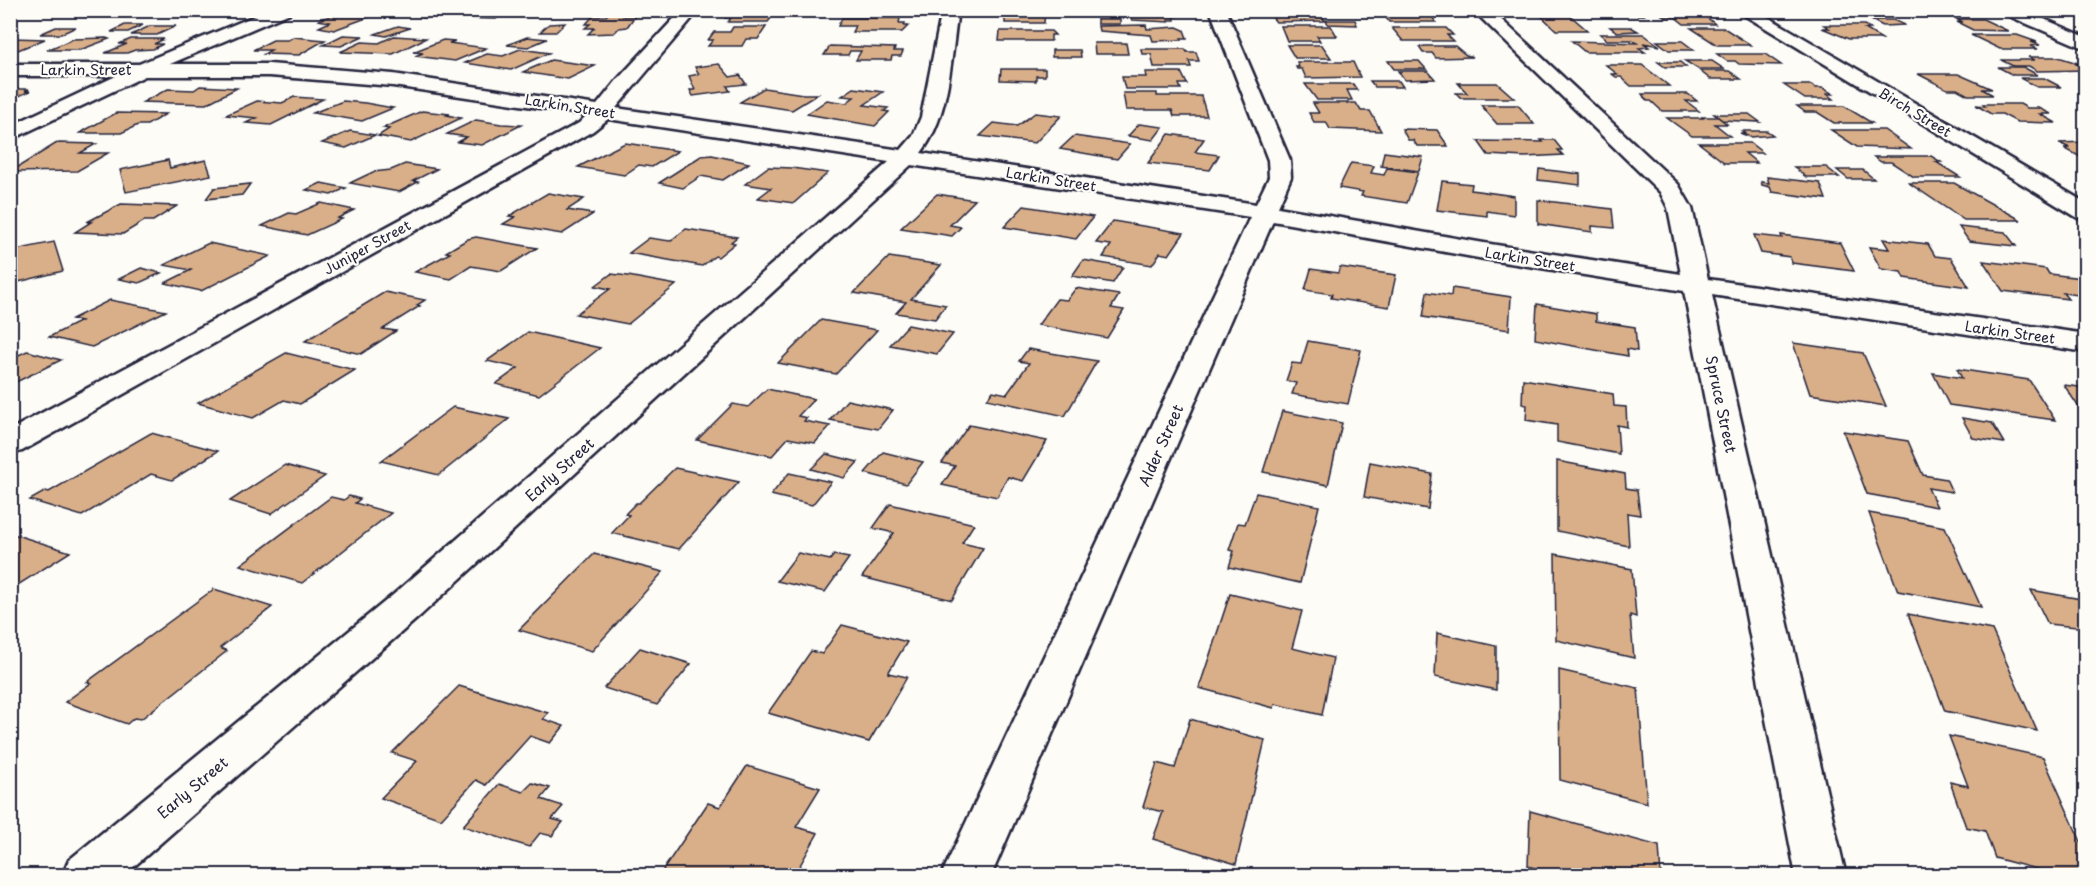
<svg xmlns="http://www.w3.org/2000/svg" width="2096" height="886" viewBox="0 0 2096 886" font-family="'Playpen Sans',sans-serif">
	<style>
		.building { fill: #d9af8a; stroke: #22223b; stroke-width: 1.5 }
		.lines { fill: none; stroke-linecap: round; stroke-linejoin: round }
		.street-casing { stroke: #22223b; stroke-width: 5 }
		.street { fill: #fdfcf7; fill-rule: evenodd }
		.labels { text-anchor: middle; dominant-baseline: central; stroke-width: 4.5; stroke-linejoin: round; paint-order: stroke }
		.far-street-label { font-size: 14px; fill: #22223b; stroke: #fdfcf7 }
		.street-label { font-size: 15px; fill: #22223b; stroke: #fdfcf7 }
	</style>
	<rect width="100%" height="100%" fill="#fdfcf7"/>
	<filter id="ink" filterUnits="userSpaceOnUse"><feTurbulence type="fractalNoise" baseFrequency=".0167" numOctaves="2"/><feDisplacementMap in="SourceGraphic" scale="12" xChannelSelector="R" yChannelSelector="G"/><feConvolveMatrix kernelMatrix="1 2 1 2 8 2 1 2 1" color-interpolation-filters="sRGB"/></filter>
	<g filter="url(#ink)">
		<g class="building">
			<polygon points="471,10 508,10 496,19 459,18"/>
			<polygon points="1006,10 1045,10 1044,23 1005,23 1005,17 1000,17"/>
			<polygon points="1430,10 1434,15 1430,15 1436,22 1389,22 1381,11"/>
			<polygon points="1616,10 1638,10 1644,15 1622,15"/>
			<polygon points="1800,10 1849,10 1852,12 1804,12"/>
			<polygon points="1921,10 1964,10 1970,15 1942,15 1934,11"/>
			<polygon points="611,11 628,11 623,16 635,16 627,27 619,28 614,33 588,34 594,28 585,28 590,24 586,24 593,16 606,16"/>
			<polygon points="737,11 776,11 774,14 782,14 780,17 772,17 768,22 728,22 731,18 725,18 726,15 734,15"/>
			<polygon points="1141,11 1169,11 1170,14 1177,14 1178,16 1174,16 1175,20 1168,20 1169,22 1132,20 1131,16 1142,16"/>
			<polygon points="1267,11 1319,11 1325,21 1276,22"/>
			<polygon points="1536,11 1566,12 1587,30 1556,30"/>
			<polygon points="342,12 377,14 334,30 319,27 330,22 318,20"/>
			<polygon points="1658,12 1700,12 1715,24 1684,24 1675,17 1665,17"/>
			<polygon points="842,18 900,18 899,23 905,23 904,26 908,26 902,32 852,32 855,26 838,26"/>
			<rect x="1097" y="19" width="23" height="5"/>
			<polygon points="1956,19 1983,19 2008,31 1973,30 1957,22 1963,22"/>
			<polygon points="1326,20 1355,20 1357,25 1328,24"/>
			<polygon points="1871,20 1893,20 1905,25 1883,26"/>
			<polygon points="565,23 556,32 540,32 549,24"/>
			<polygon points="125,25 143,25 128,32 111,32"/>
			<polygon points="1146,25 1147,29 1177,27 1184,30 1187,38 1181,38 1182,40 1153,41 1151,35 1099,31 1098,26"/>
			<polygon points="1824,25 1864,25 1872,29 1865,29 1882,39 1849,39 1822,28 1829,28"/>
			<polygon points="150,26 176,26 157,35 131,35"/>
			<polygon points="398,26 410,28 386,36 375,34"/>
			<polygon points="1281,26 1331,26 1337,36 1317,36 1320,41 1287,41"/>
			<polygon points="56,27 76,27 61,34 40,34"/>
			<polygon points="733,27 766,27 758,39 746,39 742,46 708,46 713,40 708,40 714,32 730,32"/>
			<polygon points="1610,27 1631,27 1638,31 1617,32"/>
			<polygon points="1392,28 1446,28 1453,35 1447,35 1453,41 1403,41"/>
			<polygon points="1691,28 1724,28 1751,45 1717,45"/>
			<polygon points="1000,31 1051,31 1055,35 1051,35 1051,41 999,41"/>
			<polygon points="1600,34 1643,34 1660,46 1643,43 1649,47 1639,48 1645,52 1585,52 1572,41 1637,43 1633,40 1607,40"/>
			<polygon points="343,35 363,36 341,46 323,45"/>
			<polygon points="1971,35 2017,35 2037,42 2031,42 2040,45 2030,46 2038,49 2000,49"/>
			<polygon points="394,36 426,38 393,54 340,52 362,42 379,43"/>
			<polygon points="293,37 325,40 299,55 264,54 271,50 253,50 273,40 288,40"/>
			<polygon points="527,37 547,39 528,47 507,45"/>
			<polygon points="106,38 109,39 80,50 47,50 73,39"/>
			<polygon points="10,39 12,38 45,39 18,50 10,50"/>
			<polygon points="131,39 164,39 154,44 163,44 153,49 135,50 127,53 105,53 127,44 119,44"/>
			<polygon points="443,40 455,41 449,43 486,48 455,61 415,56 423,53 413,52"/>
			<polygon points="1657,41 1682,41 1694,50 1669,50"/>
			<polygon points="1094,43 1126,43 1128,54 1095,54"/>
			<polygon points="1287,45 1322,45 1331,58 1295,58"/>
			<polygon points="830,46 895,48 894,51 903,51 901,56 892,56 891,60 856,60 861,51 850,51 848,55 824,55"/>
			<polygon points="1425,46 1455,46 1466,55 1473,57 1436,58 1432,53 1423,53 1419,47"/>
			<polygon points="520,49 549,53 511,70 465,63 487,54 503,56"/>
			<polygon points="1141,49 1185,49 1187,52 1196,52 1199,61 1189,61 1191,67 1154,67 1151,54 1142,54"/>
			<polygon points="1052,50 1080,50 1081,57 1052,57"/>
			<polygon points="1717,54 1765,54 1781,65 1739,64 1735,61 1727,61"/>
			<polygon points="2028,57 2058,57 2081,64 2076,64 2086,70 2037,71 2029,66 2013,66 2001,60 2035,60"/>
			<polygon points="551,60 595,66 568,79 523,72"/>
			<polygon points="1388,61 1419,61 1426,69 1394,69"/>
			<polygon points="1685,61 1712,61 1724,69 1698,69"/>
			<polygon points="1297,62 1353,62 1360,77 1306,78 1302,69 1297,69 1296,67 1299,67"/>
			<polygon points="1658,62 1680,62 1686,67 1665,67"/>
			<polygon points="719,64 730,77 740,75 746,84 727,86 730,91 693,96 690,90 695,90 689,76 699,74 695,67"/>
			<polygon points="1606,65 1642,65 1669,86 1631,86 1621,77 1616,77 1612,74 1617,74"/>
			<polygon points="1998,67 2023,67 2038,75 2013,75"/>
			<polygon points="1001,69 1045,69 1045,76 1036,76 1036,81 1000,80"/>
			<polygon points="1398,71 1428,71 1435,79 1405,80"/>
			<polygon points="1700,71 1729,71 1741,79 1710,79"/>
			<polygon points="1145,72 1181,72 1187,84 1179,84 1181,89 1125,89 1122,77 1146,77"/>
			<polygon points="1918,74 1958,74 1992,89 1982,89 1993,95 1968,95 1957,89 1947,89"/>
			<polygon points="2020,78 2044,78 2061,87 2037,87"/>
			<polygon points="1370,81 1399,81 1403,87 1375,87"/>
			<polygon points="1458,83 1497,83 1514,98 1461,98 1456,93 1467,93"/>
			<polygon points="1305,84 1353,84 1357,90 1347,90 1352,100 1317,100"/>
			<polygon points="1784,85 1811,85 1816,88 1823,88 1833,94 1827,94 1833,99 1805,99"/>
			<polygon points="200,86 237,88 206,104 143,102 168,89 194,90"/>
			<polygon points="764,88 803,94 818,94 792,110 740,102"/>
			<polygon points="854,88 883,92 864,105 888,108 884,111 889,112 875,126 807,114 827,100 846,103 854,97 842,96"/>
			<polygon points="10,89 29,89 25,91 30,91 10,100"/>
			<polygon points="1123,93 1157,93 1157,96 1201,96 1207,116 1174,116 1172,110 1126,110"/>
			<polygon points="1642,94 1688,94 1697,101 1686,101 1699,111 1662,111 1651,101 1647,101"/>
			<polygon points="294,97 323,99 271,125 246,123 257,118 226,115 257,101 282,103"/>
			<polygon points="343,101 365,103 393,108 362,121 313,113"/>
			<polygon points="1313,103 1356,103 1361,111 1370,111 1381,131 1330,129 1326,122 1314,122 1309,113 1319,113"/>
			<polygon points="1983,104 2020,104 2027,108 2039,108 2051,114 2040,114 2056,123 2017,122 2002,114 1991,114 1976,105 1985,106"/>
			<polygon points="1481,105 1518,105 1534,124 1497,124"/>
			<polygon points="1797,106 1844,106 1872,123 1834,123 1817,112 1805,112"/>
			<polygon points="422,111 450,114 447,115 461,118 411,142 378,136 389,129 383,128"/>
			<polygon points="116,113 166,114 147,125 138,125 121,133 80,133"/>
			<polygon points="1035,113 1061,116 1035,143 980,136 994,123 1017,126"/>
			<polygon points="1714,114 1749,114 1760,122 1722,120"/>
			<polygon points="1702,117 1718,117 1727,124 1715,124 1730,136 1692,136 1667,118 1703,118"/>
			<polygon points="476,120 501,124 521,125 482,145 458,142 467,137 447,134"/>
			<polygon points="1139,124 1163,127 1153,140 1128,136"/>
			<polygon points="1402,129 1437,130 1448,146 1417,146 1413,140 1408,140"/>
			<polygon points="1831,130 1884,130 1911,149 1857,147"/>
			<polygon points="350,131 375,135 346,148 322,143"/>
			<polygon points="1742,131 1767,131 1773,135 1750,137 1740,133 1745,133"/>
			<polygon points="1169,134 1204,139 1195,152 1219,155 1210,170 1148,163"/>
			<polygon points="1074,136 1130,144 1117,159 1060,149"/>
			<polygon points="1541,140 1554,140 1562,150 1558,150 1563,155 1525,157 1488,155 1478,141 1543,142"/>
			<polygon points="2086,142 2086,160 2064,148 2070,148 2059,143"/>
			<polygon points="57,143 96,144 80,153 108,153 77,171 10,172"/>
			<polygon points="625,143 678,151 652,167 639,165 624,175 578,167"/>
			<polygon points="1699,143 1750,143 1763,153 1745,153 1757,163 1725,163"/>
			<polygon points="1384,152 1423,157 1419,171 1381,166"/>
			<polygon points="712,155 749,163 723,180 701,176 683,188 659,183 701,156"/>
			<polygon points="1885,156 1931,156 1941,162 1936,162 1960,177 1914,177 1891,162 1881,162 1874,157 1887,157"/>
			<polygon points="168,160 170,168 206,160 211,175 126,192 120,170"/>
			<polygon points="1351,163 1374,166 1371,173 1384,175 1387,168 1418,172 1407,203 1361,196 1363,192 1339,188"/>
			<polygon points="405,164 437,169 413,181 418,182 399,192 350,183 373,172 391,170"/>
			<polygon points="768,167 792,168 828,173 794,203 758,198 771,188 745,184"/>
			<polygon points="1794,167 1826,167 1839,177 1806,177"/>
			<polygon points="1539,169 1580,174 1580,185 1538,180"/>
			<polygon points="1837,170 1863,170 1874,179 1848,179"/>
			<polygon points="1767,177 1820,183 1826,199 1772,192 1770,187 1762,185 1761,182 1769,183"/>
			<polygon points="1442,181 1472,184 1471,190 1514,196 1514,215 1487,211 1487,216 1437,210"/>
			<polygon points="321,183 346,188 331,195 306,190"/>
			<polygon points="1909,183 1954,183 2021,220 1964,220"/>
			<polygon points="250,184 242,195 206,199 214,188"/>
			<polygon points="548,193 584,199 567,210 593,214 562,234 503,224 515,217 509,216"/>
			<polygon points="937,194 975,200 950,225 961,227 952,236 901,228"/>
			<polygon points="1538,200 1612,209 1614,228 1592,226 1592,232 1538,224"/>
			<polygon points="321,203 354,210 338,218 342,219 307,235 262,226 289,213 296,214"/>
			<polygon points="121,204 177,206 153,221 144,221 123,234 75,232 91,222 87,222"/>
			<polygon points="1024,206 1093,217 1076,239 1004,227"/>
			<polygon points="1113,221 1184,233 1169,255 1160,253 1152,265 1103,257 1111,245 1096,243"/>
			<polygon points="1959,227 2005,232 2016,246 1969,241"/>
			<polygon points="686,229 737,237 731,242 735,243 718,257 715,256 702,266 629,253 649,238 670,241"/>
			<polygon points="1754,235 1782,238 1781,235 1840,243 1854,271 1792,263 1790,257 1761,253"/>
			<polygon points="476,237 537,248 501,271 471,266 451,279 415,272 450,253 446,252 468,239"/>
			<polygon points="1883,239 1928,244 1935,256 1951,258 1969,287 1904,278 1901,272 1881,269 1869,247 1889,249"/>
			<polygon points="54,242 63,271 10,284 10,251"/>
			<polygon points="209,243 270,256 201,291 165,283 191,270 164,265"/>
			<polygon points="889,257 941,265 911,299 946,305 935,319 896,313 906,302 854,293"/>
			<polygon points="1083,260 1123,267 1113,283 1072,276"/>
			<polygon points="1983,261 2046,269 2049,274 2082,278 2086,282 2086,296 2063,293 2068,299 2003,291"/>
			<polygon points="1340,267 1396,275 1389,307 1331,298 1332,294 1305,290 1311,269 1338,273"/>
			<polygon points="141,268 161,273 139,283 119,279"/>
			<polygon points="611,274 628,276 676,285 628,324 576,314 610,289 595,286"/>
			<polygon points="1076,288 1119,295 1111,308 1124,310 1107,338 1038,325 1057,299 1067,300"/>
			<polygon points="1452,288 1511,297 1509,330 1423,317 1427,292 1451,296"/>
			<polygon points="385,292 425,300 417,305 420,306 383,329 396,331 361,354 305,341"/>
			<polygon points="110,300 166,311 92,347 49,337 81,321 72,319"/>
			<polygon points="1537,304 1596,314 1596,321 1635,327 1637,351 1627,349 1628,356 1535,339"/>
			<polygon points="821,320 877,330 836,374 778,363"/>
			<polygon points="908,325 953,334 937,354 890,345"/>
			<polygon points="528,332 600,348 539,395 496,384 518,368 487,361"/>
			<polygon points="1308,341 1361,350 1348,404 1292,394 1296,383 1286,381 1292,363 1301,364"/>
			<polygon points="1793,343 1863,353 1886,406 1810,394"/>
			<polygon points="1028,349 1097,361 1065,416 987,399 993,391 1007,394 1029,363 1019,361"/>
			<polygon points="27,351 61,360 10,385 10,359"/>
			<polygon points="286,353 355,370 300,404 284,400 253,418 198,403"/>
			<polygon points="1957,369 2029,380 2055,420 1949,405 1933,373 1962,378"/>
			<polygon points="1523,379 1613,394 1614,406 1626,407 1627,427 1617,425 1619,454 1557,442 1557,425 1526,420 1527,405 1522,404"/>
			<polygon points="2064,385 2086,388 2086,418"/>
			<polygon points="767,389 814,399 798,416 807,418 804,421 830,426 815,443 788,438 772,456 697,440 733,404 748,407"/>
			<polygon points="847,400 893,410 878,429 830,420"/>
			<polygon points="453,407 509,419 439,475 381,461"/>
			<polygon points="1282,411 1342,423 1328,485 1263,472"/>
			<polygon points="1962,418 1992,423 2004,443 1973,438"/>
			<polygon points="969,425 1047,441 1023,481 1008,477 997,497 942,485 955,466 942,463"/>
			<polygon points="1843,431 1908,441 1923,475 1946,479 1952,492 1928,488 1937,507 1867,494"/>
			<polygon points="151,433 218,451 172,480 151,474 82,516 30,500 46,491 49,492"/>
			<polygon points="883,452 923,462 906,484 865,473"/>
			<polygon points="826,454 858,462 844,478 811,469"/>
			<polygon points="1557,461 1625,474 1626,488 1637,490 1640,515 1627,513 1629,546 1557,531"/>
			<polygon points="1370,462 1432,474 1428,509 1364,497"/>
			<polygon points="285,465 325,476 271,514 230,501"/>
			<polygon points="675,468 739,482 679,549 612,533 629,515 625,514 636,503 639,503"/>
			<polygon points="789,473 831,482 812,505 771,495"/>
			<polygon points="1256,493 1319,506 1300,583 1229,567 1234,551 1229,550 1238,523 1245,524"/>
			<polygon points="349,496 360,499 355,503 391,513 302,583 240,565 331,497 344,500"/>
			<polygon points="890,504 974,524 962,543 983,548 952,600 862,577 894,533 873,528"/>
			<polygon points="1869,513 1945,527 1981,607 1898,591"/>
			<polygon points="10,533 70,552 10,590"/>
			<polygon points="798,553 830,560 834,555 849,558 825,592 777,581"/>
			<polygon points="594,554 663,572 592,651 519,630"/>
			<polygon points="1555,554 1632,569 1636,617 1630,615 1634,658 1556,640"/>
			<polygon points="214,589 272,607 220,648 227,651 141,719 134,718 127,724 65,702 91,683 87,682"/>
			<polygon points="2031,590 2086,600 2086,628 2048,624"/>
			<polygon points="1230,594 1302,611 1292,648 1333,658 1322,715 1275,704 1274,708 1199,688"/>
			<polygon points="1908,614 1992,630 2037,731 1945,711"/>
			<polygon points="842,625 907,642 888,673 907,677 869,742 768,713 811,651 822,654"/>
			<polygon points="1437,633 1496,646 1496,690 1435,677"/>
			<polygon points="640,648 691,664 657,705 604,688"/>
			<polygon points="1559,670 1638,688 1647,803 1560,780"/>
			<polygon points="459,686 548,713 543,719 564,726 550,743 530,736 486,785 476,780 441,819 381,798 417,761 392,753"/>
			<polygon points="1190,719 1265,740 1236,864 1153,839 1163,812 1143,807 1157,763 1175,768"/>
			<polygon points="1949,736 2043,757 2086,853 2086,876 2063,876 1995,858 1985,831 1966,827 1950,782 1968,786"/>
			<polygon points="747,766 820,788 796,827 818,833 794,876 659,876 708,803 720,807"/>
			<polygon points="532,783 550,788 541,799 563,806 552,819 563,822 552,836 540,833 529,847 463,826 499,784 523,792"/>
			<polygon points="1530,811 1659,846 1661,876 1561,876 1528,866"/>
		</g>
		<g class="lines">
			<g class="street-casing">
				<g id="street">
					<path d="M269,10H292L290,13L170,64H269L393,74L597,105L617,80L682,10H699L616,108L901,150L913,136L921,117L942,10H958C951,57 950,116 921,153L1256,204L1269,177L1268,160L1210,10H1226L1290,160L1291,177L1278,207L1484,243L1681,274L1668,208L1660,192L1473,10H1491L1678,184L1692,208L1708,279L2086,334V352L1712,295L1846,876H1796L1684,291L1484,259L1273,221L991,876H941L1250,217L911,165L421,615L123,876H62L69,860L393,595L889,162L608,119L593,131L22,451L10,454V430L579,123L587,115L393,86L269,76H145L10,140V126L116,76H10V64H139Z"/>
					<path d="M419,10H436C431,17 427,17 420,15Z"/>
					<polygon points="1736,10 1756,10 2086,203 2086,220 2078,218"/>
					<polygon points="2000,10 2023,10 2086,37 2086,49 2002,13"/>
				</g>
			</g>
			<use href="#street" class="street"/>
		</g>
	</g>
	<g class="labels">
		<g class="far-street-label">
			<text x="86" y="69">Larkin Street</text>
			<text transform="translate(570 106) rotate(9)">Larkin Street</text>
			<text transform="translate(1915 112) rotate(31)">Birch Street</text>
			<text transform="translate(1051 179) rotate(9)">Larkin Street</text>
			<text transform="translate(367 247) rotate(-29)">Juniper Street</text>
			<text transform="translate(1530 259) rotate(9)">Larkin Street</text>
			<text transform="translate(2010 332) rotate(8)">Larkin Street</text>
		</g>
		<g class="street-label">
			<text transform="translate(1722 404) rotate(78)">Spruce Street</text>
			<text transform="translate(1160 445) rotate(-66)">Alder Street</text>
			<text transform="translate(559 469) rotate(-42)">Early Street</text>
			<text transform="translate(192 787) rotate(-40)">Early Street</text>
		</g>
	</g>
	<rect width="2096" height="886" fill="none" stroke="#fdfcf7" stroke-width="36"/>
	<rect x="18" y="18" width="2060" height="850" fill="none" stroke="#22223b" stroke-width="2" filter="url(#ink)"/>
</svg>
